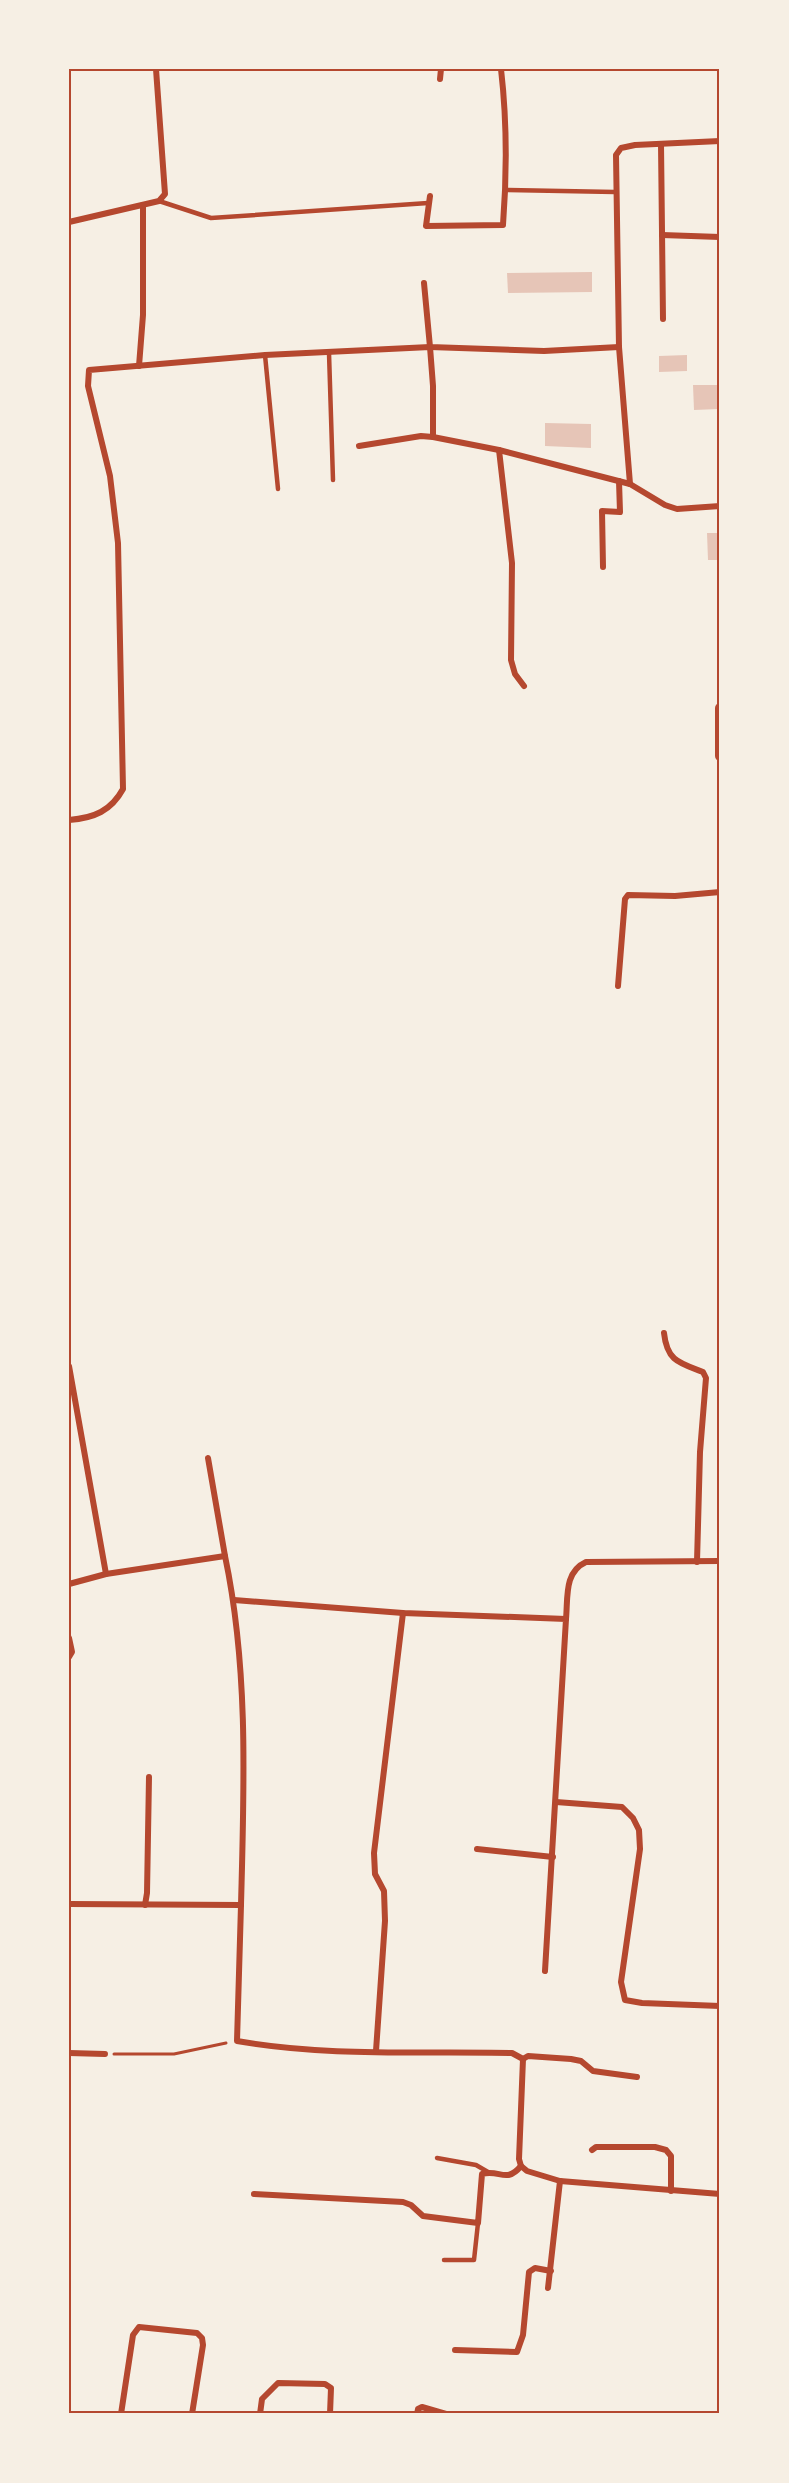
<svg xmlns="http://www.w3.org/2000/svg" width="789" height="2483" viewBox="0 0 789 2483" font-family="Lato,sans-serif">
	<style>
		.building { fill: #e6c5b7 }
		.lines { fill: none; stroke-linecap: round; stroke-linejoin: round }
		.path { stroke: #b5482f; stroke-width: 3 }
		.service { stroke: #b5482f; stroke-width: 4.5 }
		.minor { stroke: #b5482f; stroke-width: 6 }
		.tertiary { stroke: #b5482f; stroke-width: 10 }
		.neatline { fill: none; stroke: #b5482f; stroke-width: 2 }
	</style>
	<rect width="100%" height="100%" fill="#f6efe4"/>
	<g class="building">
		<polygon points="592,272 592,292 508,293 507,273"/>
		<polygon points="687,355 687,371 659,372 659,356"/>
		<polygon points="693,385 718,385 719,409 694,410"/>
		<polygon points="545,423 591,424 591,448 545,446"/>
		<polygon points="707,533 720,533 720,560 708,560"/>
	</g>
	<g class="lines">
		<polyline class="path" points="114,2054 174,2054 226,2043"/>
		<g class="service">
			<polyline points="506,190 615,192"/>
			<polyline points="159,201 211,218 428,203"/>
			<polyline points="329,353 333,480"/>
			<polyline points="265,355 278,489"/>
			<polyline points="437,2158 476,2165 488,2172"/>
			<polyline points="444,2260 474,2260 478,2223"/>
		</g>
		<g class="minor">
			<polyline points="440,79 441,69"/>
			<polyline points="661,144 663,319"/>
			<path d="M430,196L426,226L503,225C507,173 507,121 501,69"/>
			<polyline points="69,222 159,201 165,194 156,69"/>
			<polyline points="662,235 720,237"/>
			<polyline points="424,283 430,347 544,351 619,347"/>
			<polyline points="139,366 143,315 143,205"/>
			<polyline points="359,446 421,436 433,437"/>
			<polyline points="499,450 512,563 511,660 515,674 524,686"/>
			<polyline points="630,484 619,347 616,155 621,148 635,145 720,141"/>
			<polyline points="603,567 602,511 620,512 619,481"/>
			<path d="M69,820C94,818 111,811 123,789L118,543L110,476L88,386L89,370L265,355L430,347L433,386V437L499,450L630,484L665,505L677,509L720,506"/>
			<polyline points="618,986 625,899 628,895 675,896 720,892"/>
			<path d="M664,1333C667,1361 679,1363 703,1372L706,1378L700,1452L697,1562"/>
			<polyline points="69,1366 106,1574"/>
			<polyline points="208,1458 225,1556"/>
			<path d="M69,1584L106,1574L225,1556C249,1670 244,1789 241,1905"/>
			<polyline points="234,1600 403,1613 566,1619 545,1971"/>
			<path d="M566,1619C568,1597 564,1572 586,1562L720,1561"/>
			<polyline points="69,1638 72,1652 69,1657"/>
			<polyline points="556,1802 622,1807 633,1818 639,1830 640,1849 621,1982 625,2000 642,2003 720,2006"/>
			<polyline points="477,1849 553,1857"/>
			<path d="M69,1904L241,1905L237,2041C327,2057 420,2051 512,2053L523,2059L519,2159L521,2166L527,2171L560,2181L720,2194"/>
			<polyline points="145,1905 147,1893 149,1777"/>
			<polyline points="376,2051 385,1921 384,1891 375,1874 374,1853 403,1613"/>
			<polyline points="69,2053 105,2054"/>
			<polyline points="523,2059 528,2056 571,2059 581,2061 593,2071 637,2077"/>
			<polyline points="592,2150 596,2147 655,2147 666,2150 671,2156 671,2191"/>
			<path d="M254,2194L403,2202L411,2205L423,2216L478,2223L482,2174C500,2169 506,2184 521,2166"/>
			<polyline points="548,2288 560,2181"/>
			<polyline points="455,2350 517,2352 523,2335 529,2272 535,2268 551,2271"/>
			<polyline points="121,2414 133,2335 139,2327 197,2333 202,2338 203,2345 192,2414"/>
			<polyline points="260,2414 262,2399 278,2383 325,2384 331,2388 330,2414"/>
			<polyline points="417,2414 418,2409 422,2407 446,2414"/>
		</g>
		<polyline class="tertiary" points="720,708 720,756"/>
	</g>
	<rect width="789" height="2483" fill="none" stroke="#f6efe4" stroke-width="141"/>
	<rect x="70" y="70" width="648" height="2342" class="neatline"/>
</svg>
